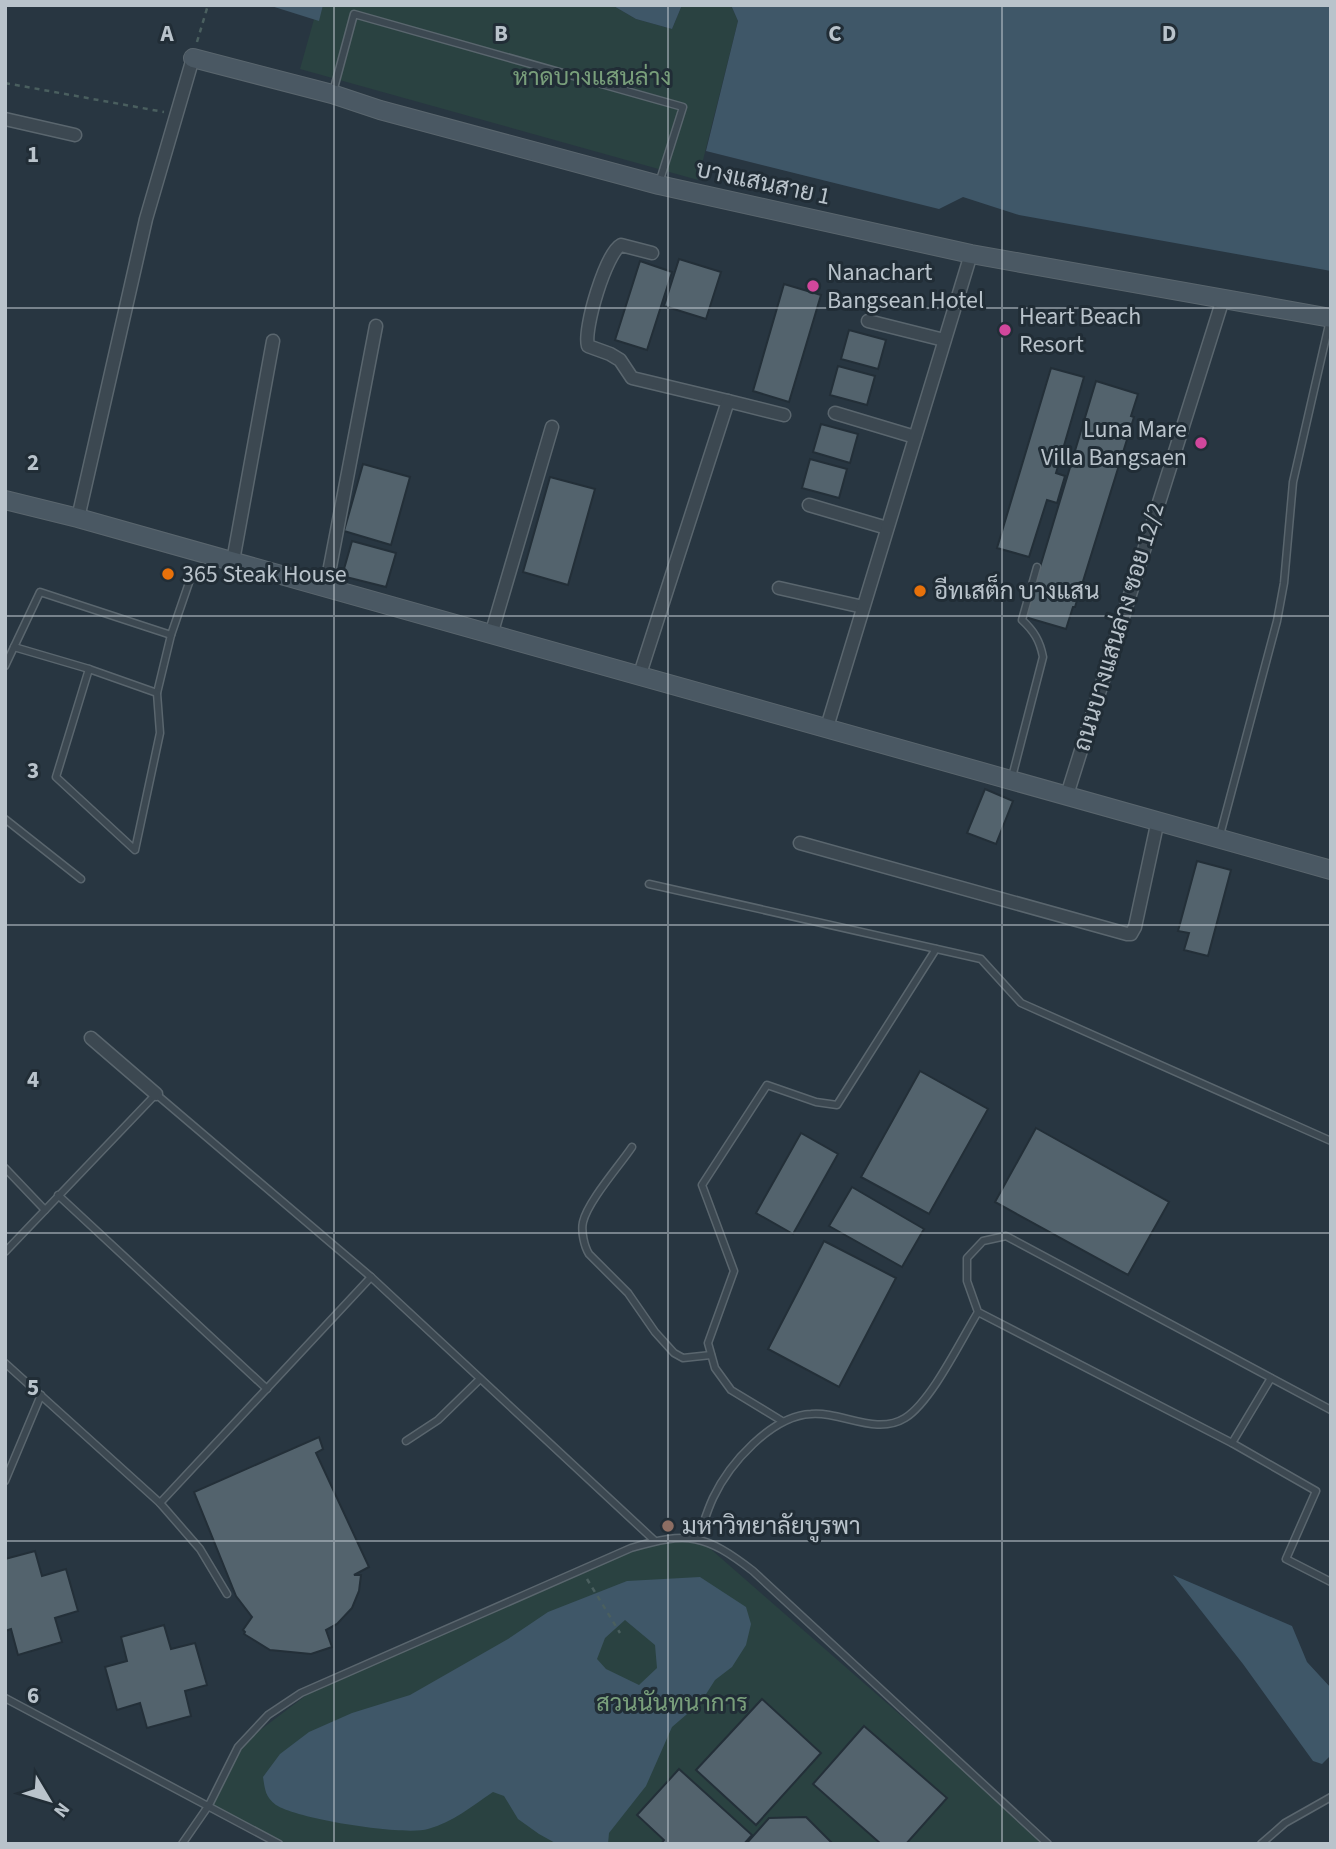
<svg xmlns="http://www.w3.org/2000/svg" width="1336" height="1849" viewBox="0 0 1336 1849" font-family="'Source Sans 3',Sarabun,sans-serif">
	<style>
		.green { fill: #2a4241 }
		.water { fill: #3f5768; fill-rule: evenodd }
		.building { fill: #53636d; stroke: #232f38; stroke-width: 2 }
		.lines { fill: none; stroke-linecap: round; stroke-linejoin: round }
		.lane-casing { stroke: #5a666e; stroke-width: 9 }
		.street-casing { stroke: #5a666e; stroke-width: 15 }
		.secondary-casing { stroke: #5a666e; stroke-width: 20 }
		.path { stroke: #4a5f5f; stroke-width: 2.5; stroke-dasharray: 5 5; stroke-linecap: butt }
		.lane { stroke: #3c4851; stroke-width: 6 }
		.street { stroke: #3c4851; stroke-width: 12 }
		.secondary { stroke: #4a5863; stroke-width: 18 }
		.grid { fill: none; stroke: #b9c3cb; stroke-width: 2; stroke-opacity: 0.55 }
		.hotel-dot { fill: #d1479c; stroke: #212d36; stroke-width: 2.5 }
		.food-dot { fill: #e8710a; stroke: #212d36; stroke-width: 2.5 }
		.education-dot { fill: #8d6e63; stroke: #212d36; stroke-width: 2.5 }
		.labels { text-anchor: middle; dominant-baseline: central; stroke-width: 6; stroke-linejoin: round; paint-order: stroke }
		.park-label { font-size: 24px; fill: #799f7b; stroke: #212d36 }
		.street-label { font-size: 24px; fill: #b9c3cb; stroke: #212d36 }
		.poi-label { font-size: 24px; fill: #b9c3cb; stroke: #212d36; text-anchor: start }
		.grid-label { font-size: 23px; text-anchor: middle; font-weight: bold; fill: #b9c3cb; stroke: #212d36; stroke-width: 6; stroke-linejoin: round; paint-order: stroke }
	</style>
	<rect width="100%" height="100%" fill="#283641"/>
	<g class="green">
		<polygon points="318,5 612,5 636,19 672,29 682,5 731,5 738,21 698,180 300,69"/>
		<polygon points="698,1538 1048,1844 279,1844 209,1805 238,1747 321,1684 631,1548"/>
	</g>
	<g class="water">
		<polygon points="268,5 323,5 319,21"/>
		<polygon points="612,5 682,5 672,29 636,19"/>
		<polygon points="731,5 1331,5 1331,271 1019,215 963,197 939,209 706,151 738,21"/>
		<polygon points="1173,1575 1292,1626 1307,1662 1331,1688 1331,1755 1322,1764 1313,1761 1243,1664"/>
		<path d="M700,1577L746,1607L751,1624L746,1645L732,1667L715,1680L701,1702L672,1727L646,1786L609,1833L608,1844H557L539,1834L518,1819L504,1796L493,1792C472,1806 453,1822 428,1829C404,1836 297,1819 276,1805C265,1797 265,1789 263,1777L280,1754L309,1732L352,1713L410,1695L508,1639L548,1612L627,1581ZM625,1620L655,1645L657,1668L639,1685L606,1669L597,1659L605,1638Z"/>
	</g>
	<g class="building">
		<polygon points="679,259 721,272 706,319 664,306"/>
		<polygon points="640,261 672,272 647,350 615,340"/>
		<polygon points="784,284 821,295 789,402 753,391"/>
		<polygon points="849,330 886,340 878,369 841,359"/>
		<polygon points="838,366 875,376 867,405 830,395"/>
		<polygon points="1051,368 1084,377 1056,473 1065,476 1057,503 1047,500 1029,557 997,548"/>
		<polygon points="1096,381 1138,394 1131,416 1134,417 1075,607 1073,607 1066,629 1025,617"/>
		<polygon points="821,424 858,434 850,463 813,452"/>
		<polygon points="810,459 847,469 839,498 802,488"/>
		<polygon points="363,464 410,477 391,545 344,531"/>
		<polygon points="550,477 595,489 568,585 523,572"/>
		<polygon points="352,541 396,553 386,587 342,576"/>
		<polygon points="985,789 1013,801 996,844 967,833"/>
		<polygon points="1197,861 1231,870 1208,956 1184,950 1189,933 1178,931"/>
		<polygon points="920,1071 988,1109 929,1214 861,1177"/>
		<polygon points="1036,1128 1169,1202 1128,1275 995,1202"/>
		<polygon points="801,1133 838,1154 793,1234 756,1213"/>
		<polygon points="852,1187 924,1229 902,1267 829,1226"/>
		<polygon points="824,1241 896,1278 839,1387 768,1349"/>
		<polygon points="319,1437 323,1449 316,1453 369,1567 354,1575 361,1575 359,1591 352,1608 337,1624 326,1630 332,1647 311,1654 270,1650 244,1634 245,1632 243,1630 252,1617 236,1596 194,1492"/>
		<polygon points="35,1551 42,1576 66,1569 78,1611 55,1618 62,1642 18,1655 11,1629 5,1631 5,1559"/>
		<polygon points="164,1625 171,1649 195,1643 207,1685 185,1691 191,1716 147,1728 140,1703 117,1710 105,1667 127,1661 121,1637"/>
		<polygon points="762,1699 821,1753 756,1825 696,1770"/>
		<polygon points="864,1726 947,1798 906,1844 881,1844 813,1784"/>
		<polygon points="679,1769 752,1835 744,1844 661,1844 664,1840 637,1815"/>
		<polygon points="806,1817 833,1844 746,1844 769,1818"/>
	</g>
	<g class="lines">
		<g class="lane-casing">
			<g id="lane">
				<polyline points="333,92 354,14 683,107 659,183"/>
				<polyline points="14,647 89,669 56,777 135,850 160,733 157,693 171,635"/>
				<polyline points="5,666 40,592 171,635 193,571"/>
				<polyline points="89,669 157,693"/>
				<path d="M1012,777L1043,657C1040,641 1034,631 1022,620L1037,567"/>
				<polyline points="5,819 81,879"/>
				<polyline points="1220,835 1277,621 1284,583 1293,482 1330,320"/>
				<polyline points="649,884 981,959 1021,1003 1331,1141"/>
				<path d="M632,1147C620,1165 588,1201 583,1222C581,1231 584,1246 589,1254L628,1293L655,1332L674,1353L683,1358L711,1355"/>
				<polyline points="5,1168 45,1210"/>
				<polyline points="58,1195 267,1389"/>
				<polyline points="5,1252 156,1094 371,1277 655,1541"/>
				<polyline points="5,1363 160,1503 200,1549 227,1594"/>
				<polyline points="1331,1410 1006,1236 983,1241 967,1258 967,1281 978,1312 1232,1443 1316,1491 1286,1559 1331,1582"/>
				<polyline points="782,1421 731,1390 715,1368 708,1343 734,1271 702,1185 767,1085 816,1102 837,1105 936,949"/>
				<polyline points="406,1441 438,1420 480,1379"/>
				<polyline points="1232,1443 1271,1378"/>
				<polyline points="5,1481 41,1395"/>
				<polyline points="160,1503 371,1277"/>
				<path d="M698,1538C703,1525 707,1511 713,1498C729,1464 771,1416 811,1414C841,1411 876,1436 905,1418C931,1402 961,1340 978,1312"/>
				<polyline points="5,1698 279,1844"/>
				<path d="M182,1844L209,1805L238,1747L268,1715L301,1693L631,1548C688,1531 705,1534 753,1571L1048,1844"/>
				<polyline points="1261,1844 1285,1823 1331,1797"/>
			</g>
		</g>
		<g class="street-casing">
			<g id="street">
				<polyline points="5,119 75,135"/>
				<path d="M652,253L621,245C606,253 583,329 588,346L610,354L620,360L632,378L728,401"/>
				<polyline points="868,321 944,340"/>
				<polyline points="835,413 915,437"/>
				<polyline points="809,505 887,528"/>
				<polyline points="78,518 146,219 193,58"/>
				<polyline points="233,561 273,341"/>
				<polyline points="326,588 376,326"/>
				<polyline points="779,588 863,607"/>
				<polyline points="491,635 552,427"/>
				<polyline points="639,677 728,401 784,415"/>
				<polyline points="827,727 971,254"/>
				<polyline points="1067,795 1223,299"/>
				<polyline points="800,843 1127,934 1131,934 1135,927 1158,820"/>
				<polyline points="91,1038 156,1094"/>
			</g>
		</g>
		<g class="secondary-casing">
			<g id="secondary">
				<polyline points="193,58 332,94 380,110 659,185 971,254 1331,318"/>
				<polyline points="5,500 78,518 1331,870"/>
			</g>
		</g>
		<g class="path">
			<polyline points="197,42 208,5"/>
			<polyline points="5,83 164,112"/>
			<polyline points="587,1579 620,1633"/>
		</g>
		<use href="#lane" class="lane"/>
		<use href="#street" class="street"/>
		<use href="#secondary" class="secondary"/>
	</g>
	<path class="grid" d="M334,5V1844M668,5V1844M1002,5V1844M5,308H1331M5,616H1331M5,925H1331M5,1233H1331M5,1541H1331"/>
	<g class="hotel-dot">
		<circle cx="813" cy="286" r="7"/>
		<circle cx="1005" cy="330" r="7"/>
		<circle cx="1201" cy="443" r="7"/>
	</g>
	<g class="food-dot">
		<circle cx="168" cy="574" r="7"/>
		<circle cx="920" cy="591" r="7"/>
	</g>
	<circle class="education-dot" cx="668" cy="1526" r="7"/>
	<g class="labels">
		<g class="park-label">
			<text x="592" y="77">หาดบางแสนล่าง</text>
			<text x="672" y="1703">สวนนันทนาการ</text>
		</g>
		<g class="street-label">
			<text transform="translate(763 183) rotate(12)">บางแสนสาย 1</text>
			<text transform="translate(1119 627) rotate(-73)">ถนนบางแสนล่าง ซอย 12/2</text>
		</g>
		<g class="poi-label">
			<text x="827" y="272">Nanachart<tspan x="827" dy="28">Bangsean Hotel</tspan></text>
			<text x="1019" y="316">Heart Beach<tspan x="1019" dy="28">Resort</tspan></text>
			<text x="1187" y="429" text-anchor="end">Luna Mare<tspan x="1187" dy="28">Villa Bangsaen</tspan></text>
			<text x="182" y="574">365 Steak House</text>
			<text x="934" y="591">อีทเสต็ก บางแสน</text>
			<text x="682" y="1526">มหาวิทยาลัยบูรพา</text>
		</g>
	</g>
	<g class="grid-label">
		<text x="167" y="41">A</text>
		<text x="501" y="41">B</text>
		<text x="835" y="41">C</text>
		<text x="1169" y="41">D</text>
		<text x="33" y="162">1</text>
		<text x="33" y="470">2</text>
		<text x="33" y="778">3</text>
		<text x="33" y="1087">4</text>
		<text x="33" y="1395">5</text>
		<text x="33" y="1703">6</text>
	</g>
	<rect width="1336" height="1849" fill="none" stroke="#b9c3cb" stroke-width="14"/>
	<g transform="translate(49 1800) rotate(128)" stroke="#212d36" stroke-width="5" paint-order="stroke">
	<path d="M0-5L12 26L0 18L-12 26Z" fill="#b9c3cb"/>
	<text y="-10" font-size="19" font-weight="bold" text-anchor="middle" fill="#b9c3cb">N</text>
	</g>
</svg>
